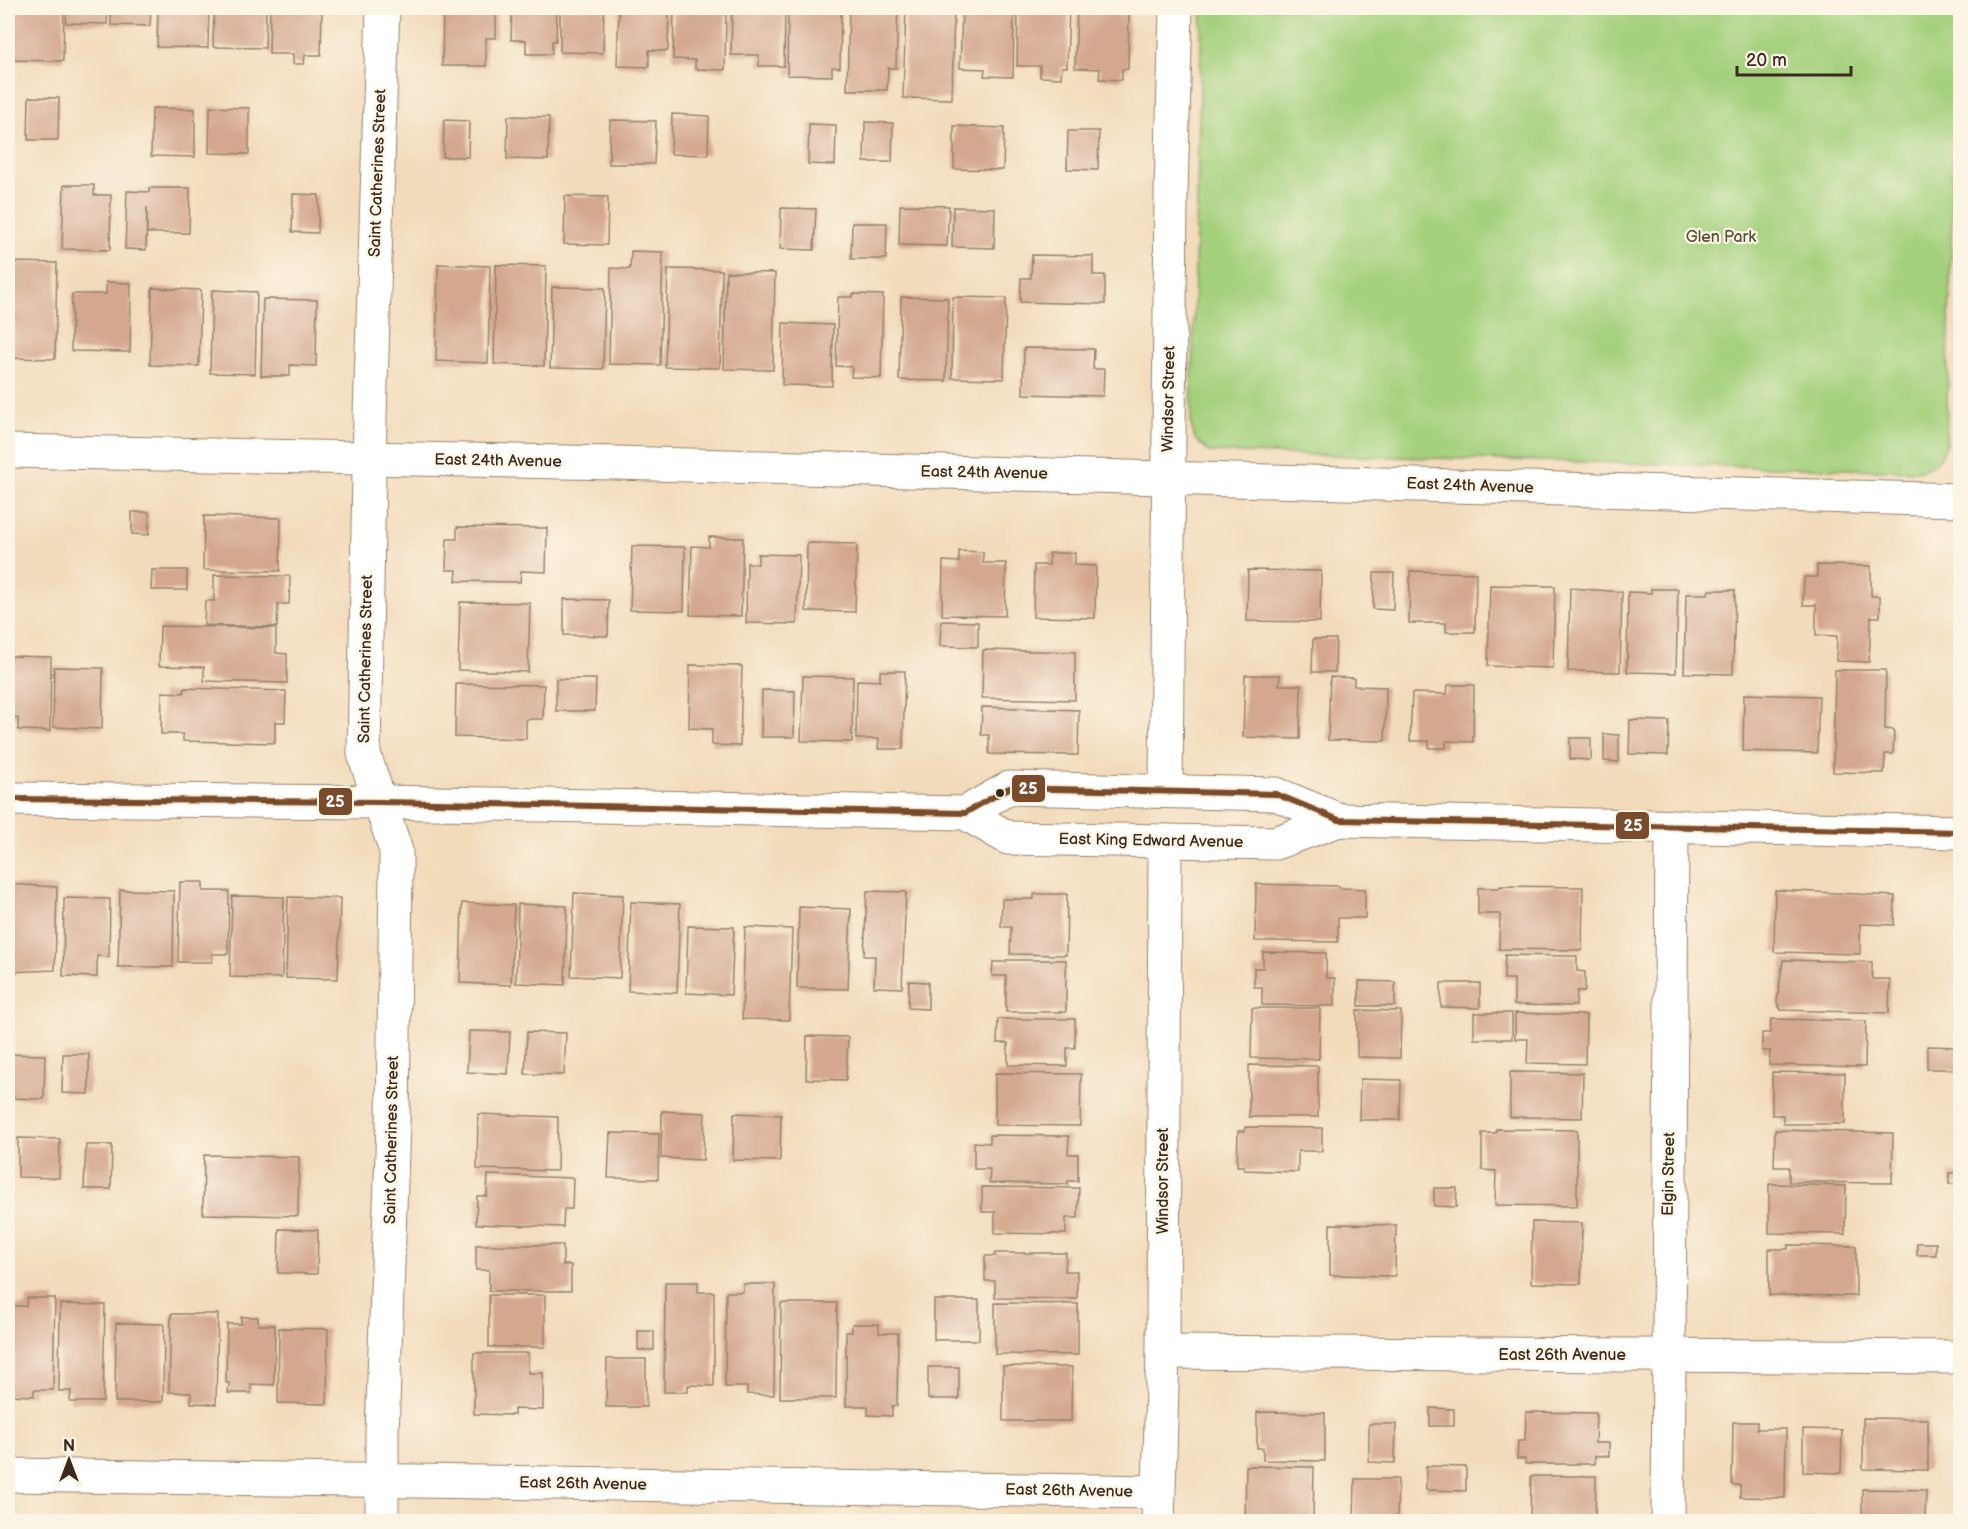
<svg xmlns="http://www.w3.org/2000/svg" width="1968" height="1529" viewBox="0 0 1968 1529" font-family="'Balsamiq Sans',sans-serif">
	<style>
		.green { fill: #a5d17e; stroke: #707e4e; stroke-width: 1.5 }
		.building { fill: #d4a78f }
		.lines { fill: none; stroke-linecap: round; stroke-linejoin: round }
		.street-casing { stroke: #96826c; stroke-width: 35 }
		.secondary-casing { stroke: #96826c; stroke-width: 35 }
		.street { stroke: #fff; stroke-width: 33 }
		.secondary { stroke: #fff; stroke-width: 33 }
		.bus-1-casing { stroke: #fcf5e5; stroke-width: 10 }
		.bus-1 { stroke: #7a4b2a; stroke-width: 6 }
		.bus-dot { fill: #3b2a1e; stroke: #fcf5e5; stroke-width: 2 }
		.labels { text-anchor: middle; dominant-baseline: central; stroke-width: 4.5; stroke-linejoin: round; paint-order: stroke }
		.street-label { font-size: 16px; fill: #3b2a1e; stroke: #fcf5e5 }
		.park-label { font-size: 16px; fill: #565436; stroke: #fcf5e5 }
		.line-badge { stroke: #fcf5e5; stroke-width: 2 }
		.badge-label { font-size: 16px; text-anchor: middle; font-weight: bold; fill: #fff }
	</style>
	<rect width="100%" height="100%" fill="#fcf5e5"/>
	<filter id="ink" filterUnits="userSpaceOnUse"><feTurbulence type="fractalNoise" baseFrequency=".0167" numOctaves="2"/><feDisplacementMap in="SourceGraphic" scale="12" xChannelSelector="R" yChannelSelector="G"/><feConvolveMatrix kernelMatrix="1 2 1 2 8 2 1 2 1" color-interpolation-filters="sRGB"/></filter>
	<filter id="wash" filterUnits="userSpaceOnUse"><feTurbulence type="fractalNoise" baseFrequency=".008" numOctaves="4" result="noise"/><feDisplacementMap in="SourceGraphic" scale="24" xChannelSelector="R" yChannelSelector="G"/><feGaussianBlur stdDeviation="1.35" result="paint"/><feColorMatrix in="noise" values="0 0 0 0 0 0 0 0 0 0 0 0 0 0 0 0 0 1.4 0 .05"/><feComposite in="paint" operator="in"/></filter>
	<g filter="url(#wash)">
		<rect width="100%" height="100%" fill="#f2dbbb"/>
		<path class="green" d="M1202,8H1957L1946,445C1941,460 1933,468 1917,471L1209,452L1195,439L1191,424Z"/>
		<g id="blocks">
			<g class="building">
				<polygon points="8,8 64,8 63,61 8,60"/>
				<polygon points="67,8 108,8 107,24 66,23"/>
				<polygon points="111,8 151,8 150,26 111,25"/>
				<polygon points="158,8 209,8 208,48 157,47"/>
				<polygon points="214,8 266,8 265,48 213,47"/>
				<polygon points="270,8 322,8 321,55 305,55 304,64 293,64 293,54 269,54"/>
				<polygon points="443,8 496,8 496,38 486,38 486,66 442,66"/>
				<polygon points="512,8 557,8 556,41 552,41 552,54 526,54 526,40 511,40"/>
				<polygon points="560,8 604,8 603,53 560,52"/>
				<polygon points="619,8 669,8 668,51 649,50 649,67 617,66"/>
				<polygon points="674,8 726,8 725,70 695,69 695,60 673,59"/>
				<polygon points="732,8 785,8 784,66 759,66 759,55 731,55"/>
				<polygon points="788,8 841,8 840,68 832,67 832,76 787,75"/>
				<polygon points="849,8 898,8 896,68 888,68 887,90 847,90"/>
				<polygon points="906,8 954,8 952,99 903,98"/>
				<polygon points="962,8 1014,8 1013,77 984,76 985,69 960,68"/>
				<polygon points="1018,8 1069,8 1067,67 1062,67 1061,78 1040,77 1040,66 1017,66"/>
				<polygon points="1077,8 1129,8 1128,69 1122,69 1122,80 1099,79 1100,69 1075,68"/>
				<polygon points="29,97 59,98 58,140 28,140"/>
				<polygon points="210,107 249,108 249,154 209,153"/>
				<polygon points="152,108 195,109 195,157 151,156"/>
				<polygon points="672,114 709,116 708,155 671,154"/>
				<polygon points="508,116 549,117 548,160 507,159"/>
				<polygon points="444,120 469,121 468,157 443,157"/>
				<polygon points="610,120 656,121 654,164 609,164"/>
				<polygon points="865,122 893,123 892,162 864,162"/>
				<polygon points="809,124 836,125 835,165 808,164"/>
				<polygon points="954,126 1004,128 1003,170 954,169"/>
				<polygon points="1068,131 1099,131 1098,170 1067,169"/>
				<polygon points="64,185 94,185 94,195 111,195 110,250 62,249"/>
				<polygon points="149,188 190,188 189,233 147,233 147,207 146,250 125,249 127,191 149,192"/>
				<polygon points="293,194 319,195 318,233 292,232"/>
				<polygon points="565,196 608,197 607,245 564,244"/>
				<polygon points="900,205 949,206 947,246 899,245"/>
				<polygon points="953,207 995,208 994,248 952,247"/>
				<polygon points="781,208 816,209 814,250 780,249"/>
				<polygon points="852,223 887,223 886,259 851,259"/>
				<polygon points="631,251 663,252 660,365 609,364 611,268 630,269"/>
				<polygon points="8,255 14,255 14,262 57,263 55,359 8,358"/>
				<polygon points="1032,255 1093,256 1093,275 1105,275 1105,304 1020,302 1021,278 1031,278"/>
				<polygon points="438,264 490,266 488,363 436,361"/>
				<polygon points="496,265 546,266 544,366 494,364"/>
				<polygon points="668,269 722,270 720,368 665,367"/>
				<polygon points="726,272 775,273 773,370 724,369"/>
				<polygon points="106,282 131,283 130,352 71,351 72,294 106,294"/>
				<polygon points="552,287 605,288 603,369 550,368"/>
				<polygon points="152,288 201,290 199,366 150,365"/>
				<polygon points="212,290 257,292 255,374 210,373"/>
				<polygon points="853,294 883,295 881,378 851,377 852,367 836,366 838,297 853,297"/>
				<polygon points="901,297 948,298 946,381 899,380"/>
				<polygon points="953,297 1006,298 1004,379 952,378"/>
				<polygon points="263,299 317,300 316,366 290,365 290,376 261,376"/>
				<polygon points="783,323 833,325 832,386 782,385"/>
				<polygon points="1024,348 1094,349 1093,369 1104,369 1103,396 1023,394"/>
				<polygon points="132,512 149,512 149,535 132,534"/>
				<polygon points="204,516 281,518 280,571 203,570"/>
				<polygon points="457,527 547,528 546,572 521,571 520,582 456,581 457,570 446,570 447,539 457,539"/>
				<polygon points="709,537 743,538 741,616 690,615 692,546 709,547"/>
				<polygon points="807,543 857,544 855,612 806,611"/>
				<polygon points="632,546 685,547 684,611 630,610"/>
				<polygon points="959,551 983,552 983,563 1006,563 1005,616 942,615 943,561 959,562"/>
				<polygon points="1049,553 1075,553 1075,565 1096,566 1095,618 1033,617 1034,565 1049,565"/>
				<polygon points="758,554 799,555 797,624 746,623 747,563 758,564"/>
				<polygon points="1817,565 1871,566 1871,596 1880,596 1880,617 1871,617 1869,662 1836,661 1837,636 1816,635 1816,605 1803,605 1804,577 1817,577"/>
				<polygon points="152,570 187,570 187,590 151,590"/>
				<polygon points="1248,570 1321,571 1320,622 1247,621"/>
				<polygon points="1410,571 1476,573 1475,632 1446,632 1446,623 1409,623"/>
				<polygon points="1374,573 1394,573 1393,610 1373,609"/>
				<polygon points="214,575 290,576 289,604 278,604 277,627 204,625 205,601 214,601"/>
				<polygon points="1490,585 1555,586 1553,668 1488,666"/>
				<polygon points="1570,588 1622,592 1620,672 1568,671"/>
				<polygon points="1651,589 1678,589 1676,673 1627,672 1628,592 1651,593"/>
				<polygon points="1709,590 1735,590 1733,674 1684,673 1686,594 1708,594"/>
				<polygon points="564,599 609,600 608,636 564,635"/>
				<polygon points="460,602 530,603 528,672 458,670"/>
				<polygon points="941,621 978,622 978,647 940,646"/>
				<polygon points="160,626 276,628 276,653 287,654 287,683 204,681 204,667 159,666"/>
				<polygon points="1313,639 1336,639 1335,672 1312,672"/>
				<polygon points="983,650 1075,652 1075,700 982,698"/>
				<polygon points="8,656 51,657 50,731 18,730 18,718 8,718"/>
				<polygon points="690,665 742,666 740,746 712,745 712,729 689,728"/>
				<polygon points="54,667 103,668 102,729 53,727"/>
				<polygon points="1835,670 1886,670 1885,729 1894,730 1893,754 1885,754 1884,773 1833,772"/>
				<polygon points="880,671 905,671 903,749 878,749 879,739 856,739 857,680 880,681"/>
				<polygon points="1245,675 1280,675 1279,685 1301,685 1300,739 1243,737"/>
				<polygon points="803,676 853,677 852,742 801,741"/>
				<polygon points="1330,677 1354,678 1354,686 1386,687 1385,741 1328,740"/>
				<polygon points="556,679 596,679 595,711 556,711"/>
				<polygon points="456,684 544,685 543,719 526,719 526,739 455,737"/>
				<polygon points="1448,685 1474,685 1473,742 1446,741 1446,748 1429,748 1429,741 1410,741 1412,693 1447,694"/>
				<polygon points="184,688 286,691 285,722 275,722 275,743 183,741 183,734 161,734 162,692 184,693"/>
				<polygon points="762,690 795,691 794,737 761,737"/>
				<polygon points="1744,694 1819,696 1817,753 1743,751"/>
				<polygon points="982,707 1079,710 1078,755 989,754 989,735 981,735"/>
				<polygon points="1630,720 1669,721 1668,755 1629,754"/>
				<polygon points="1604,734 1619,735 1619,762 1604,761"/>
				<polygon points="1570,738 1591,738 1591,760 1570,759"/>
				<polygon points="180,882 203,882 203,891 229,891 228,954 212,954 212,962 178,962"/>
				<polygon points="8,884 57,887 55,970 8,972"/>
				<polygon points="1256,884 1339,886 1339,888 1365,889 1365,918 1338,918 1338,942 1255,941"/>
				<polygon points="1500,886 1583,887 1582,950 1499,949 1500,914 1478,914 1478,888 1500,888"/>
				<polygon points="120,890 174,891 173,967 118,967"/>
				<polygon points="1775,890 1895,896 1894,925 1860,924 1860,954 1774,952"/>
				<polygon points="867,891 906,892 902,988 874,987 875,956 864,956"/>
				<polygon points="574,893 623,895 620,978 571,976"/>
				<polygon points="1034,894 1067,894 1066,955 1010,954 1011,927 1001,927 1002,899 1034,899"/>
				<polygon points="232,896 284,897 282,978 230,977"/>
				<polygon points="288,897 340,898 338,979 286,978"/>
				<polygon points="64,898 110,899 109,957 97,956 97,977 63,976"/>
				<polygon points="631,902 680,904 677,993 628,991"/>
				<polygon points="462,903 514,905 511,985 460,983"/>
				<polygon points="518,904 567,906 565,985 516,983"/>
				<polygon points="799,907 851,909 848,989 797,988"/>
				<polygon points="688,926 734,927 731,995 686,993"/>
				<polygon points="745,927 792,929 789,1020 742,1019"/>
				<polygon points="1263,952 1326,953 1326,978 1335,978 1335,1006 1262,1005 1262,987 1254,987 1254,968 1263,968"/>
				<polygon points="1505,955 1577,956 1577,971 1585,972 1585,991 1577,991 1576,1006 1514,1005 1514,979 1504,979"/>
				<polygon points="1006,960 1066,960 1066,1012 1006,1012 1006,976 992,976 993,962 1006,962"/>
				<polygon points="1783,960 1872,962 1872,979 1890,979 1889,1013 1781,1010 1777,1002"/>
				<polygon points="909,981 928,982 928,1009 908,1008"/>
				<polygon points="1359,981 1395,982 1395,1006 1359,1006"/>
				<polygon points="1441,983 1480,983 1480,1008 1441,1007"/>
				<polygon points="1252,1008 1320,1008 1319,1059 1251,1058"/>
				<polygon points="1357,1010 1401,1011 1400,1058 1357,1057"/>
				<rect x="1474" y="1013" width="38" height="26"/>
				<polygon points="1515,1013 1586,1015 1585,1064 1527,1063 1528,1039 1515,1039"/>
				<polygon points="998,1019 1075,1019 1075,1048 1067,1048 1067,1066 1008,1065 1008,1043 997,1043"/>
				<polygon points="1771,1019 1866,1021 1865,1067 1769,1065 1770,1051 1762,1051 1762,1033 1770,1033"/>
				<polygon points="469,1031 510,1032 508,1074 467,1072"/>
				<polygon points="527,1032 566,1033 564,1075 525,1074"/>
				<polygon points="807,1036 848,1037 846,1080 806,1079"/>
				<polygon points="1927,1046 1959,1047 1958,1069 1927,1069"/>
				<polygon points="8,1054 45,1055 44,1099 8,1098"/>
				<polygon points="63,1054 89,1054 89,1094 62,1093"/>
				<polygon points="1249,1065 1318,1066 1318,1117 1249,1117"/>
				<polygon points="1510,1072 1583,1073 1582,1118 1510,1117"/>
				<polygon points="1772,1072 1845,1073 1845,1124 1783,1124 1783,1115 1772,1115"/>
				<polygon points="995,1073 1081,1074 1080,1126 995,1125"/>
				<polygon points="1360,1079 1401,1080 1400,1120 1359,1120"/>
				<polygon points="662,1111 705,1113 703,1160 661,1158"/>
				<polygon points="734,1113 781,1115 780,1161 733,1160"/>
				<polygon points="478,1114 558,1117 557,1171 477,1169"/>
				<polygon points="1245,1127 1322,1128 1322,1151 1298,1151 1298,1172 1244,1170 1244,1166 1237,1166 1238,1131 1245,1131"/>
				<polygon points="1496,1129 1577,1130 1577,1206 1495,1205 1496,1171 1482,1170 1482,1133 1496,1133"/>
				<polygon points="1775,1130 1893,1133 1892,1183 1789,1182 1789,1167 1774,1167"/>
				<polygon points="610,1133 659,1134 658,1179 608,1178"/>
				<polygon points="990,1135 1069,1136 1068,1154 1078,1154 1078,1181 1068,1181 1068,1184 989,1183 990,1169 974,1169 974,1142 990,1143"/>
				<polygon points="18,1138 60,1139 59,1178 18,1177"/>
				<polygon points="86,1145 112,1145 111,1189 84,1189"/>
				<polygon points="204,1155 299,1157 298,1216 203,1214"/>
				<rect x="1949" y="1173" width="11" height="11"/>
				<polygon points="488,1175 573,1178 572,1209 564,1209 563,1227 476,1224 477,1196 487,1196"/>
				<polygon points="1769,1184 1846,1186 1845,1234 1769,1233"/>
				<polygon points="982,1187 1079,1188 1078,1218 1066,1218 1066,1234 995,1233 995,1212 982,1212"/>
				<polygon points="1434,1188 1457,1188 1456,1207 1434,1206"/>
				<polygon points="1532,1222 1582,1223 1581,1284 1531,1283"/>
				<polygon points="1330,1224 1396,1225 1395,1276 1330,1275"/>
				<polygon points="279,1229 318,1230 317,1274 278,1273"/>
				<rect x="1917" y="1243" width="19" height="12"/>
				<polygon points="476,1245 563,1245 563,1265 571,1265 571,1291 489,1291 489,1270 476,1270"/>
				<polygon points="1788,1245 1856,1246 1856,1296 1769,1295 1769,1249 1788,1249"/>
				<polygon points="995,1253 1066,1253 1065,1271 1077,1271 1077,1299 995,1298 995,1281 985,1281 985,1256 995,1256"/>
				<polygon points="665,1282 698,1282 698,1292 714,1292 714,1386 688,1385 688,1392 664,1392"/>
				<polygon points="743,1284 775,1284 774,1395 747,1394 747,1387 725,1387 726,1292 743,1292"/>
				<rect x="489" y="1295" width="56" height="52"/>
				<polygon points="27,1298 55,1298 53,1390 34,1390 34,1396 8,1395 9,1306 26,1306"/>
				<rect x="934" y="1300" width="45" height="40"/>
				<polygon points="781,1303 837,1303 836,1398 780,1398"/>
				<polygon points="995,1303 1078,1304 1078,1355 995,1354"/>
				<polygon points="60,1304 105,1305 103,1402 70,1402 71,1391 59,1391"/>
				<polygon points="171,1314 218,1314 216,1404 191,1403 191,1393 169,1392"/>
				<polygon points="241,1317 258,1317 258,1325 275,1325 274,1385 251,1384 251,1393 228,1393 229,1383 226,1383 227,1324 241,1324"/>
				<polygon points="116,1323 164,1324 163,1402 115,1402"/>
				<polygon points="852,1324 879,1324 879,1333 898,1333 897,1406 892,1406 892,1416 868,1415 868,1406 846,1406 846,1332 852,1332"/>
				<polygon points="279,1328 328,1329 327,1404 278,1403"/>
				<rect x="638" y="1331" width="16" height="19"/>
				<polygon points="474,1353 528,1353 528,1373 543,1373 543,1410 514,1409 514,1415 474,1414"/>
				<polygon points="607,1359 646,1359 646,1407 606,1407"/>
				<polygon points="1003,1366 1072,1367 1071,1421 1003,1421"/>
				<rect x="928" y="1367" width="31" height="32"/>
				<polygon points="1430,1408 1454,1409 1454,1426 1430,1426"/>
				<polygon points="1257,1412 1325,1413 1325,1461 1263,1460 1263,1448 1257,1448"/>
				<polygon points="1526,1412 1596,1413 1595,1443 1609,1443 1609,1456 1595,1456 1595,1464 1525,1464 1525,1459 1517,1459 1518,1441 1525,1441"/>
				<polygon points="1863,1418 1928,1419 1928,1470 1863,1469"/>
				<polygon points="1733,1422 1757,1422 1757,1429 1786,1429 1785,1498 1740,1497 1740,1485 1732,1485"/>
				<polygon points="1369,1424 1396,1424 1395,1463 1369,1462"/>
				<polygon points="1803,1429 1842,1430 1841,1473 1803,1472"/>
				<polygon points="1246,1466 1314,1467 1313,1519 1245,1518"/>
				<polygon points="1426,1466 1466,1467 1466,1491 1426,1490"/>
				<polygon points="1531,1476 1596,1476 1595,1522 1530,1522"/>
				<polygon points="1355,1479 1398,1479 1397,1522 1354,1521"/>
				<polygon points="1862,1489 1926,1490 1925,1519 1932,1519 1932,1522 1881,1522 1881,1517 1862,1517"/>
			</g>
		</g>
	</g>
	<g filter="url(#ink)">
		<use href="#blocks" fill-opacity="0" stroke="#96826c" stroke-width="1.5"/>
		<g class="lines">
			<g class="street-casing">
				<g id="street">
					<polyline points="8,451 616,463 1960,500"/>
					<polyline points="1166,791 1171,193 1176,8"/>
					<polyline points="1163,1352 1960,1357"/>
					<polyline points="8,1475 1158,1492"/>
					<polyline points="382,1522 382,1433 393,1124 396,866 396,851 364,754 370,416 383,8"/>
					<polyline points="1158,1522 1163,1352 1165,841"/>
					<polyline points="1668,1522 1672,826"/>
				</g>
			</g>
			<g class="secondary-casing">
				<g id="secondary">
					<polyline points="8,799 380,802 965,813 1008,838 1165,841 1275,843 1339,820 1960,832"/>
					<polyline points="965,813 1009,788 1276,794 1339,820"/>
				</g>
			</g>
			<use href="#street" class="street"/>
			<use href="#secondary" class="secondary"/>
			<g class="bus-1-casing">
				<polyline id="bus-1" points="8,799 380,802 965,813 1009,788 1276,794 1339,820 1960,832"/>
			</g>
			<use href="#bus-1" class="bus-1"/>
		</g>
	</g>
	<circle class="bus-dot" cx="1000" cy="793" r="5"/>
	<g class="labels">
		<g class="street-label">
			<text transform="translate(378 173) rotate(-88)">Saint Catherines Street</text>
			<text transform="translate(1169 399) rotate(-89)">Windsor Street</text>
			<text transform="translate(498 461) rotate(1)">East 24th Avenue</text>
			<text transform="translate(984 473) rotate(1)">East 24th Avenue</text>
			<text transform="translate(1470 486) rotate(2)">East 24th Avenue</text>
			<text transform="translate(366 659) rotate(-89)">Saint Catherines Street</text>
			<text transform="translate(1151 841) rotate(1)">East King Edward Avenue</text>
			<text transform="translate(392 1140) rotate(-89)">Saint Catherines Street</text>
			<text transform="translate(1669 1174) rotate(-89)">Elgin Street</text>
			<text transform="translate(1163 1181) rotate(-90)">Windsor Street</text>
			<text x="1562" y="1355">East 26th Avenue</text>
			<text transform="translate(583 1484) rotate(1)">East 26th Avenue</text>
			<text transform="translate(1069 1491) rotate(1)">East 26th Avenue</text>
		</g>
		<g class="park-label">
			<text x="1721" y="237">Glen Park</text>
		</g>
	</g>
	<g class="line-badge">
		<rect x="1011" y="774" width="35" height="29" rx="6" fill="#7a4b2a"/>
		<rect x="318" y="787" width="35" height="29" rx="6" fill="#7a4b2a"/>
		<rect x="1615" y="811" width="35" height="29" rx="6" fill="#7a4b2a"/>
	</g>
	<g class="badge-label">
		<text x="1028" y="794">25</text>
		<text x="335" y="807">25</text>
		<text x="1633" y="831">25</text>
	</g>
	<rect width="1968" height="1529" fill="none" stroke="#fcf5e5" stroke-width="30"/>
	<g transform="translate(69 1460)" stroke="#fcf5e5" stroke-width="4.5" paint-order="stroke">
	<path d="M0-4.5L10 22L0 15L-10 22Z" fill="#3b2a1e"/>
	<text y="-9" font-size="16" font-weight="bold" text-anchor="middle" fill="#3b2a1e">N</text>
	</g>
	<path d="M1737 66v9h114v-9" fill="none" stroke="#3b2a1e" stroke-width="3"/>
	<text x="1746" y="66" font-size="18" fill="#3b2a1e" stroke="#fcf5e5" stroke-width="4.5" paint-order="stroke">20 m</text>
</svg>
